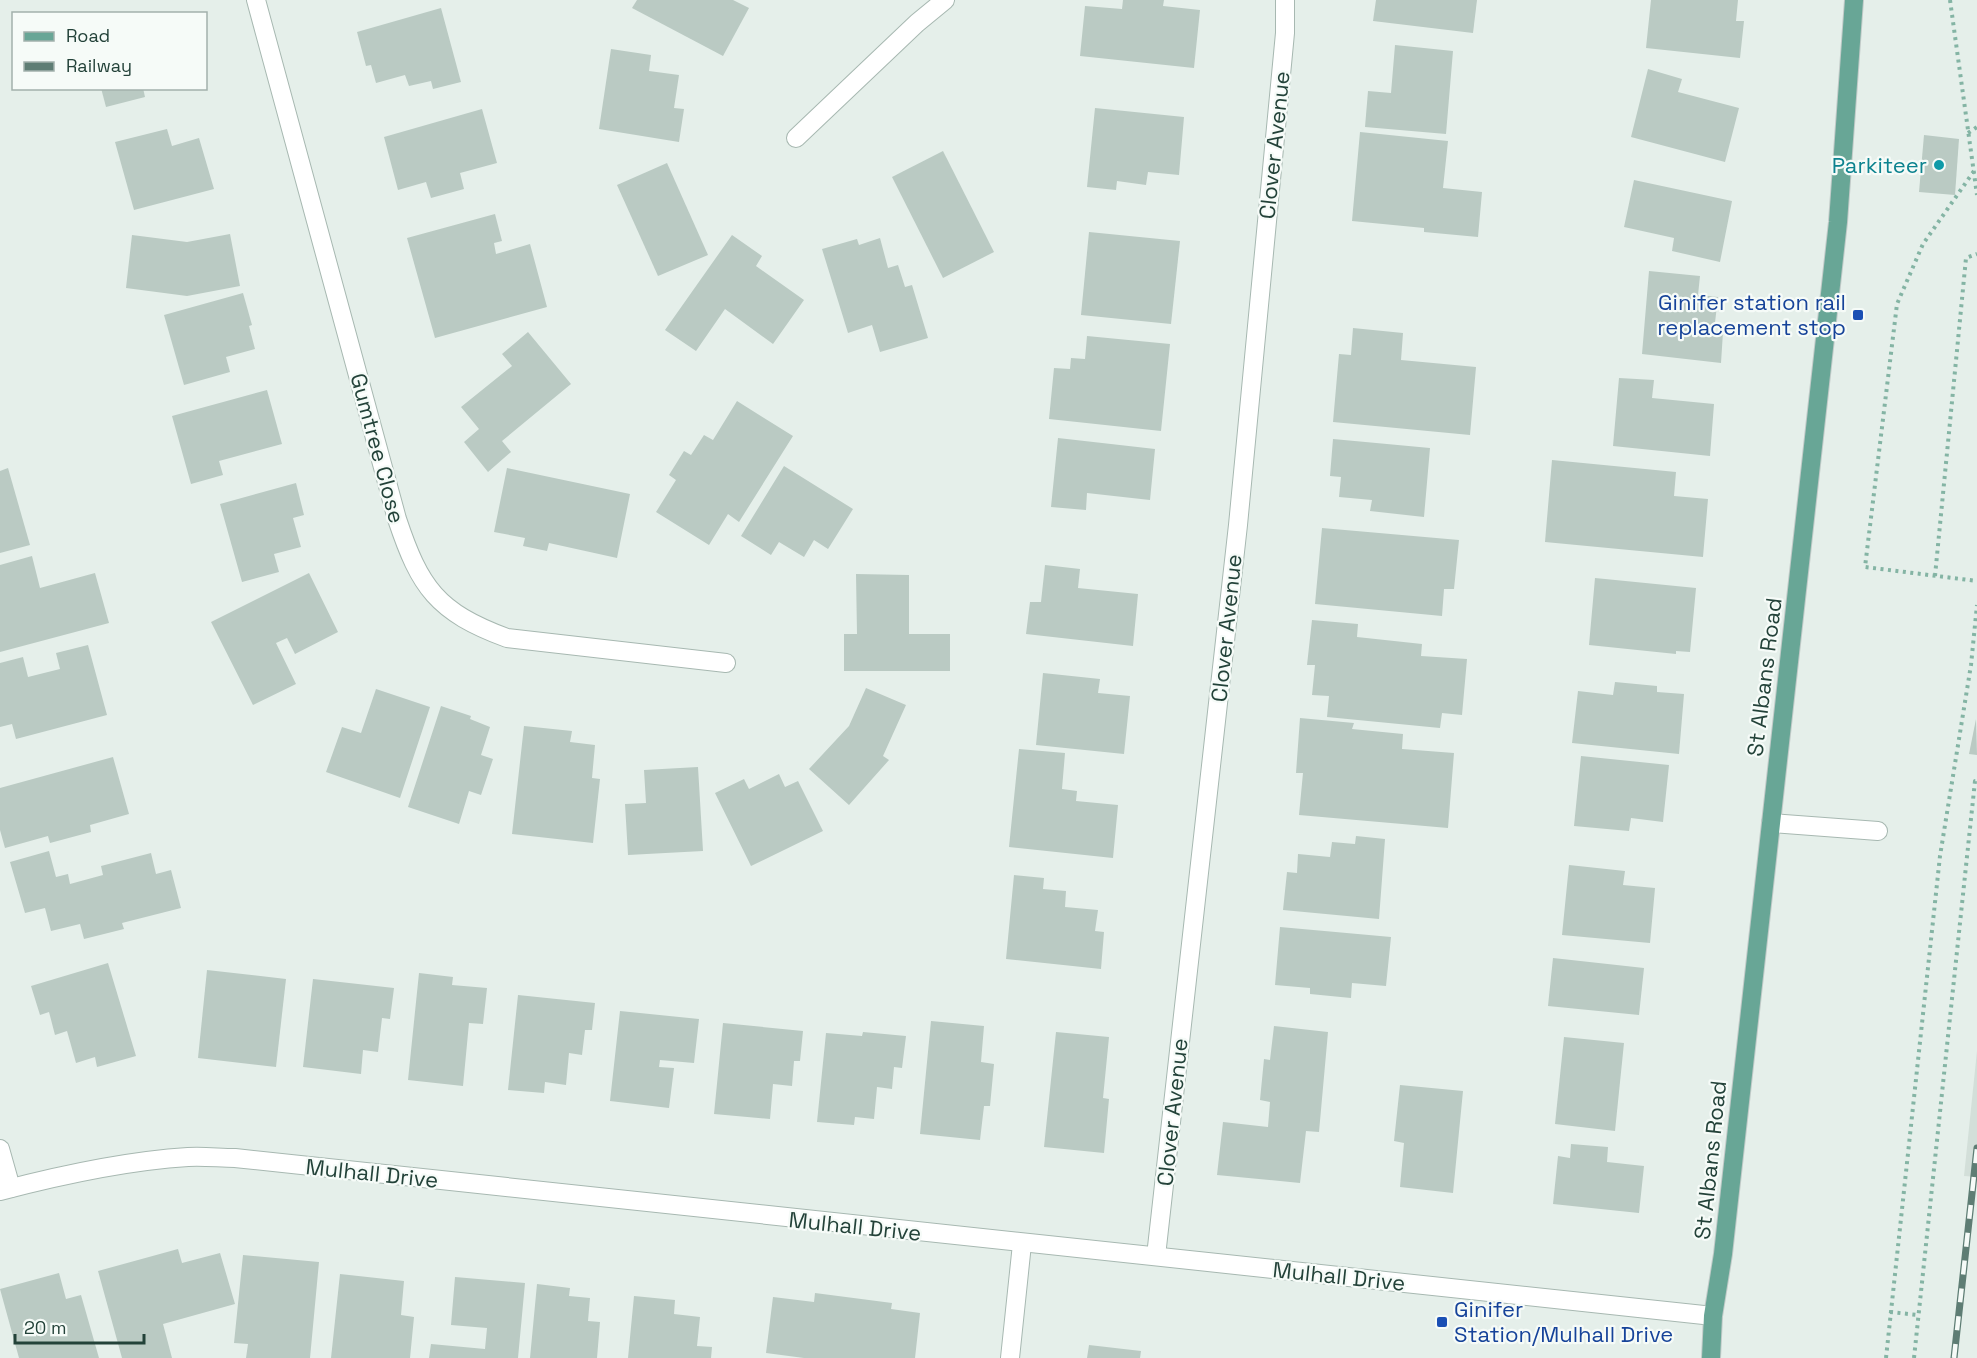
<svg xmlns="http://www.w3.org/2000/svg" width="1977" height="1358" viewBox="0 0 1977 1358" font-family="'Space Grotesk',sans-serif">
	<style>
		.built { fill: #d3dfd9 }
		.building { fill: #bacac3 }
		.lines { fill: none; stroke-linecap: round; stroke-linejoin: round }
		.minor-casing { stroke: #a7b8b1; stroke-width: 20 }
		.major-casing { stroke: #c1cac8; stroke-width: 20 }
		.path { stroke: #84b4a4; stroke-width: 4; stroke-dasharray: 3 4.5; stroke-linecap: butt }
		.minor { stroke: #fff; stroke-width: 18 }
		.major { stroke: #68a696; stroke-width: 18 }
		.rail-casing { stroke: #5e7d74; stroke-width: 7 }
		.rail { stroke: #f6fbf8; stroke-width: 4.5; stroke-dasharray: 14; stroke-linecap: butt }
		.culture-dot { fill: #0f9aa8; stroke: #f6fbf8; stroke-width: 2 }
		.transit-dot { fill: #1a4fb4; stroke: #f6fbf8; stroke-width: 2 }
		.labels { text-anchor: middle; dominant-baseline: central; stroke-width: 4.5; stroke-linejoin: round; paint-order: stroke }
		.street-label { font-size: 22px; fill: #234239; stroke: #f6fbf8 }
		.culture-label { font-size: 22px; fill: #0d838f; stroke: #f6fbf8; text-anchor: end }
		.transit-label { font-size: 22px; fill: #164399; stroke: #f6fbf8; text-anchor: end }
	</style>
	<rect width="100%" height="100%" fill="#e5efea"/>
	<polygon class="built" points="1977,1051 1977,1177 1964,1176"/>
	<g class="building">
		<polygon points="637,0 733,0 749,8 723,56 632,8"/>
		<polygon points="1123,0 1164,0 1163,6 1200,10 1194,68 1080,56 1085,6 1122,9"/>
		<polygon points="1376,0 1477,0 1473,33 1373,21"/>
		<polygon points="1651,0 1738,0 1736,21 1744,21 1740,58 1646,48"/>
		<polygon points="441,8 461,82 433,89 431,81 409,86 405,75 376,83 371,65 366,66 357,32"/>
		<polygon points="1395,45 1453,51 1446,134 1365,127 1368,91 1391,93"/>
		<polygon points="611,49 651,55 649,71 679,75 674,108 684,109 679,142 599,129"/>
		<polygon points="1648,69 1682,79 1678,92 1739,108 1725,162 1631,137"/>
		<polygon points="101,88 143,88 145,97 106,107"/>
		<polygon points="1095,108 1184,117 1179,175 1148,172 1146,185 1117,181 1116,190 1087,187"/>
		<polygon points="482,109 497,163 460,173 464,189 431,198 426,182 398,190 384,137"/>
		<polygon points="167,129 172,146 199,138 214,189 134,210 115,142"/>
		<polygon points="1360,132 1448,141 1443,188 1482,192 1478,237 1424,232 1424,228 1352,221"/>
		<polygon points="1924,135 1959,139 1955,195 1919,192"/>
		<polygon points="943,151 994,252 943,278 892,177"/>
		<polygon points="667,163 708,255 658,276 617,185"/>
		<polygon points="1634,180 1732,201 1720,262 1672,251 1674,238 1624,227"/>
		<polygon points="495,214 502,241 494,243 496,254 530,244 547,307 435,338 407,238"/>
		<polygon points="1089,232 1180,241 1171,324 1081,315"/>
		<polygon points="230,234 240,286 187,296 126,288 132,235 187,242"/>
		<polygon points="732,235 762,256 756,266 804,300 773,344 725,309 696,351 665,330"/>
		<polygon points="880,238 888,268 898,265 905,287 912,285 928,338 880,352 872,325 848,333 822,249 857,239 859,245"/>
		<polygon points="1649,271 1700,276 1698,295 1718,297 1714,331 1723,332 1721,363 1642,354"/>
		<polygon points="243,293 252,325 249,326 255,349 226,357 230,372 184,385 164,315"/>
		<polygon points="1353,328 1403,333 1401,360 1476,367 1470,435 1333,422 1339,354 1351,355"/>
		<polygon points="528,332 571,384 502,441 511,452 488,472 464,442 479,429 461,407 512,366 502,354"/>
		<polygon points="1087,336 1170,344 1161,431 1049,419 1054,368 1070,369 1071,358 1085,359"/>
		<polygon points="1619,378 1654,380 1652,398 1714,404 1710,456 1613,446"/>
		<polygon points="267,390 282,444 219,461 223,475 191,484 172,416"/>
		<polygon points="737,401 793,436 739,522 728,514 709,545 656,512 676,480 669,475 684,451 691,455 704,435 713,440"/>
		<polygon points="1058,438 1155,449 1150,500 1087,493 1086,510 1051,507"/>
		<polygon points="1333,439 1430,448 1424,517 1370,511 1372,500 1339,497 1341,477 1330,476"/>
		<polygon points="1552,460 1676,472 1674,496 1708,499 1703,557 1545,542"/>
		<polygon points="784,466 853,509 828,549 814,540 804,557 779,542 771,555 741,536"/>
		<polygon points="8,468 30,545 0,553 0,471"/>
		<polygon points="507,468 630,494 617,558 549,543 547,551 523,546 525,538 494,532"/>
		<polygon points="296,483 304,515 293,518 301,547 274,554 279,572 242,582 220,504"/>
		<polygon points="1322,528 1459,540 1454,589 1444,589 1442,616 1315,604"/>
		<polygon points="32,556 40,588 95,573 109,623 0,652 0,565"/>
		<polygon points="1045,565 1080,569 1078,588 1138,594 1133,646 1026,634 1030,602 1041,602"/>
		<polygon points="309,573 338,632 295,654 287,638 276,643 296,684 253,705 211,622"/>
		<polygon points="856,574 909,575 909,634 950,634 950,671 844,671 844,634 857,634"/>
		<polygon points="1595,578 1696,588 1690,652 1676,651 1676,654 1589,645"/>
		<polygon points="1312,620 1358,624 1357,637 1422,644 1421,656 1467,659 1462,715 1442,713 1440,728 1327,717 1329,696 1312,695 1315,665 1307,665"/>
		<polygon points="88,645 107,715 16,739 12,724 0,727 0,663 23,657 28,677 60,669 56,653"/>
		<polygon points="1043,673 1100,679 1098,693 1130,696 1124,754 1036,745"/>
		<polygon points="1615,682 1657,686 1657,692 1684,694 1679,754 1572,743 1578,691 1613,695"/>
		<polygon points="866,688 906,705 883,756 889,760 849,805 809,769 849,726"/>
		<polygon points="376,689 430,707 400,798 326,772 342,727 361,733"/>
		<polygon points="441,706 471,716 470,719 490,727 481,755 493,759 481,795 469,791 459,824 408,807"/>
		<polygon points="1300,718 1354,723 1352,729 1403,734 1402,749 1454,753 1448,828 1299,815 1303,773 1296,773"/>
		<polygon points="1976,719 1977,755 1969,754"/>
		<polygon points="524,726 572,731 570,742 595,745 592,778 600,779 593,843 512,834"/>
		<polygon points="1019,749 1065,753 1062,789 1077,791 1076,801 1118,805 1113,858 1009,847"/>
		<polygon points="1581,756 1669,765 1663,822 1631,818 1629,831 1574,826"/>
		<polygon points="113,757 129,814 90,825 91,832 50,843 48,836 5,848 0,830 0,788"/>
		<polygon points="698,767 703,851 628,855 625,804 646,803 644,770"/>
		<polygon points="779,774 785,787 798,781 823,831 751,866 715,793 744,779 749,789"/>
		<polygon points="1356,836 1385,839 1379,919 1283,910 1287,872 1297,873 1298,854 1330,857 1332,842 1355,844"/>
		<polygon points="49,851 56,877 68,874 70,884 103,875 101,866 151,853 156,874 171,870 181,908 122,923 124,929 84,939 80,924 51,931 45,908 25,913 10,862"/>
		<polygon points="1569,865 1625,871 1623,885 1655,888 1650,943 1562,935"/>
		<polygon points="1014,875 1044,878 1043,889 1066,891 1065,907 1098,910 1095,931 1104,932 1101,969 1006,959"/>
		<polygon points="1280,927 1391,937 1386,986 1352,983 1351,998 1310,994 1310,988 1275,985"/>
		<polygon points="1553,958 1644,968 1639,1015 1548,1006"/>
		<polygon points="108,963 136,1056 97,1067 95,1057 76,1063 67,1031 55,1035 49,1012 40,1015 31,986"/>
		<polygon points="207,970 286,979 276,1067 198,1058"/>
		<polygon points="419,973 453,977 452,985 487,988 483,1024 469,1023 463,1086 408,1080"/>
		<polygon points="313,979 394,988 390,1019 382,1018 378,1052 363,1050 361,1074 303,1067"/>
		<polygon points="518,995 595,1003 592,1030 585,1030 582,1055 569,1053 566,1085 545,1082 544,1093 508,1090"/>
		<polygon points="620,1011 699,1019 694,1063 660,1060 659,1067 674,1068 669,1108 610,1101"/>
		<polygon points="931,1021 984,1026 981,1062 994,1064 990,1106 984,1106 980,1140 920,1134"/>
		<polygon points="723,1023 803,1031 800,1061 794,1061 792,1086 773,1084 770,1119 714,1114"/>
		<polygon points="1274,1026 1328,1032 1319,1132 1306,1131 1300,1183 1217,1175 1223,1122 1268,1127 1270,1102 1260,1100 1264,1059 1270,1060"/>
		<polygon points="863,1032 906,1036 902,1068 894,1067 892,1089 877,1087 874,1119 855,1117 854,1125 817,1122 826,1033 862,1036"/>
		<polygon points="1056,1032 1109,1037 1103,1098 1109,1099 1104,1153 1044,1147"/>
		<polygon points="1564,1037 1624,1043 1615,1131 1555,1124"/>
		<polygon points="1400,1085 1463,1091 1453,1193 1400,1187 1404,1143 1394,1141"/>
		<polygon points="1571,1144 1608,1147 1607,1162 1644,1166 1639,1213 1553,1204 1558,1156 1570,1158"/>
		<polygon points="178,1249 182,1263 220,1253 235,1304 163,1324 172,1358 122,1358 98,1271"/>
		<polygon points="243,1255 319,1262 310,1358 246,1358 248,1344 234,1343"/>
		<polygon points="59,1273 66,1299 81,1295 99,1358 19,1358 0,1289"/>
		<polygon points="340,1274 404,1281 401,1315 414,1317 410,1358 331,1358"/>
		<polygon points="455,1277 525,1283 518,1358 429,1358 431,1344 485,1349 487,1328 451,1325"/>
		<polygon points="537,1284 570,1288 569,1296 590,1298 588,1321 600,1322 597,1358 530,1358"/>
		<polygon points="815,1293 892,1303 891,1309 920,1313 915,1358 804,1358 766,1353 773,1297 814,1302"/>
		<polygon points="634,1296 675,1300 674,1314 700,1317 697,1346 712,1347 711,1358 628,1358"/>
		<polygon points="1089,1345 1141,1351 1140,1358 1087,1358"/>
	</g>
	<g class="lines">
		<g class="minor-casing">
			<g id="minor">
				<path d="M256,0L397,519C420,588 437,612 507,638L726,663"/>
				<polyline points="796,138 917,23 945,0"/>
				<polyline points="1771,823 1878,831"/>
				<polyline points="0,1149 11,1188"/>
				<path d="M0,1191C61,1175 124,1161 188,1157C204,1156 220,1158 235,1158L1713,1316"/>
				<polyline points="1156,1256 1238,525 1285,33 1285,0"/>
				<polyline points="1010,1358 1022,1244"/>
			</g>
		</g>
		<g class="major-casing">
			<polyline id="major" points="1711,1358 1713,1316 1723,1254 1838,222 1854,0"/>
		</g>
		<g class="path">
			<polyline points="1950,0 1977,195"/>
			<polyline points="1968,133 1977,127"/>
			<polyline points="1974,171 1923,244 1897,304 1865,567 1977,581"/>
			<polyline points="1935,576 1966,258 1977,254"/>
			<polyline points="1890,1312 1918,1315"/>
			<polyline points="1886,1358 1940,856 1971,665 1977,605"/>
			<polyline points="1914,1358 1975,781 1977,781"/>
		</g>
		<use href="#minor" class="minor"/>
		<use href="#major" class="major"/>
		<g class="rail-casing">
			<polyline id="rail" points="1954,1358 1977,1148"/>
		</g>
		<use href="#rail" class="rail"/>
	</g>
	<circle class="culture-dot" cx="1939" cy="165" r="6"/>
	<g class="transit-dot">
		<rect x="1852" y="309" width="12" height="12" rx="3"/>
		<rect x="1436" y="1316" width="12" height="12" rx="3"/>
	</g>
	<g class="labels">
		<g class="street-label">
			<text transform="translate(1274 145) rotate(-84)">Clover Avenue</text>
			<text transform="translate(378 448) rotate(75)">Gumtree Close</text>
			<text transform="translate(1226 628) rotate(-84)">Clover Avenue</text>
			<text transform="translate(1764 677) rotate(-83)">St Albans Road</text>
			<text transform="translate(1172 1112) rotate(-84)">Clover Avenue</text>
			<text transform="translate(1710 1160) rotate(-84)">St Albans Road</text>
			<text transform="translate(372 1173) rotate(6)">Mulhall Drive</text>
			<text transform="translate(855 1226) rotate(6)">Mulhall Drive</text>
			<text transform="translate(1339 1276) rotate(6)">Mulhall Drive</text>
		</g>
		<g class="culture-label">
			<text x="1927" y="165">Parkiteer</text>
		</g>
		<g class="transit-label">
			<text x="1846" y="302">Ginifer station rail<tspan x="1846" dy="25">replacement stop</tspan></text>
			<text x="1454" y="1309" text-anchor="start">Ginifer<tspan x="1454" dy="25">Station/Mulhall Drive</tspan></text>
		</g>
	</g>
	<rect x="12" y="12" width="195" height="78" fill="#f6fbf8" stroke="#a2b1ac" stroke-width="1.5"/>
	<rect x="24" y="32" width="30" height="9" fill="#68a696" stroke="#a2b1ac" stroke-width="1.5"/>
	<text x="66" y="42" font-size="18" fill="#234239">Road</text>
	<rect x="24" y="62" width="30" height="9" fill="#5e7d74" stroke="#a2b1ac" stroke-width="1.5"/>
	<text x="66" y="72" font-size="18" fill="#234239">Railway</text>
	<path d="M15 1334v9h129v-9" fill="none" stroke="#234239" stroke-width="3"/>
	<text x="24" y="1334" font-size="18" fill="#234239" stroke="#f6fbf8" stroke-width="4.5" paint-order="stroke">20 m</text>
</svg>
